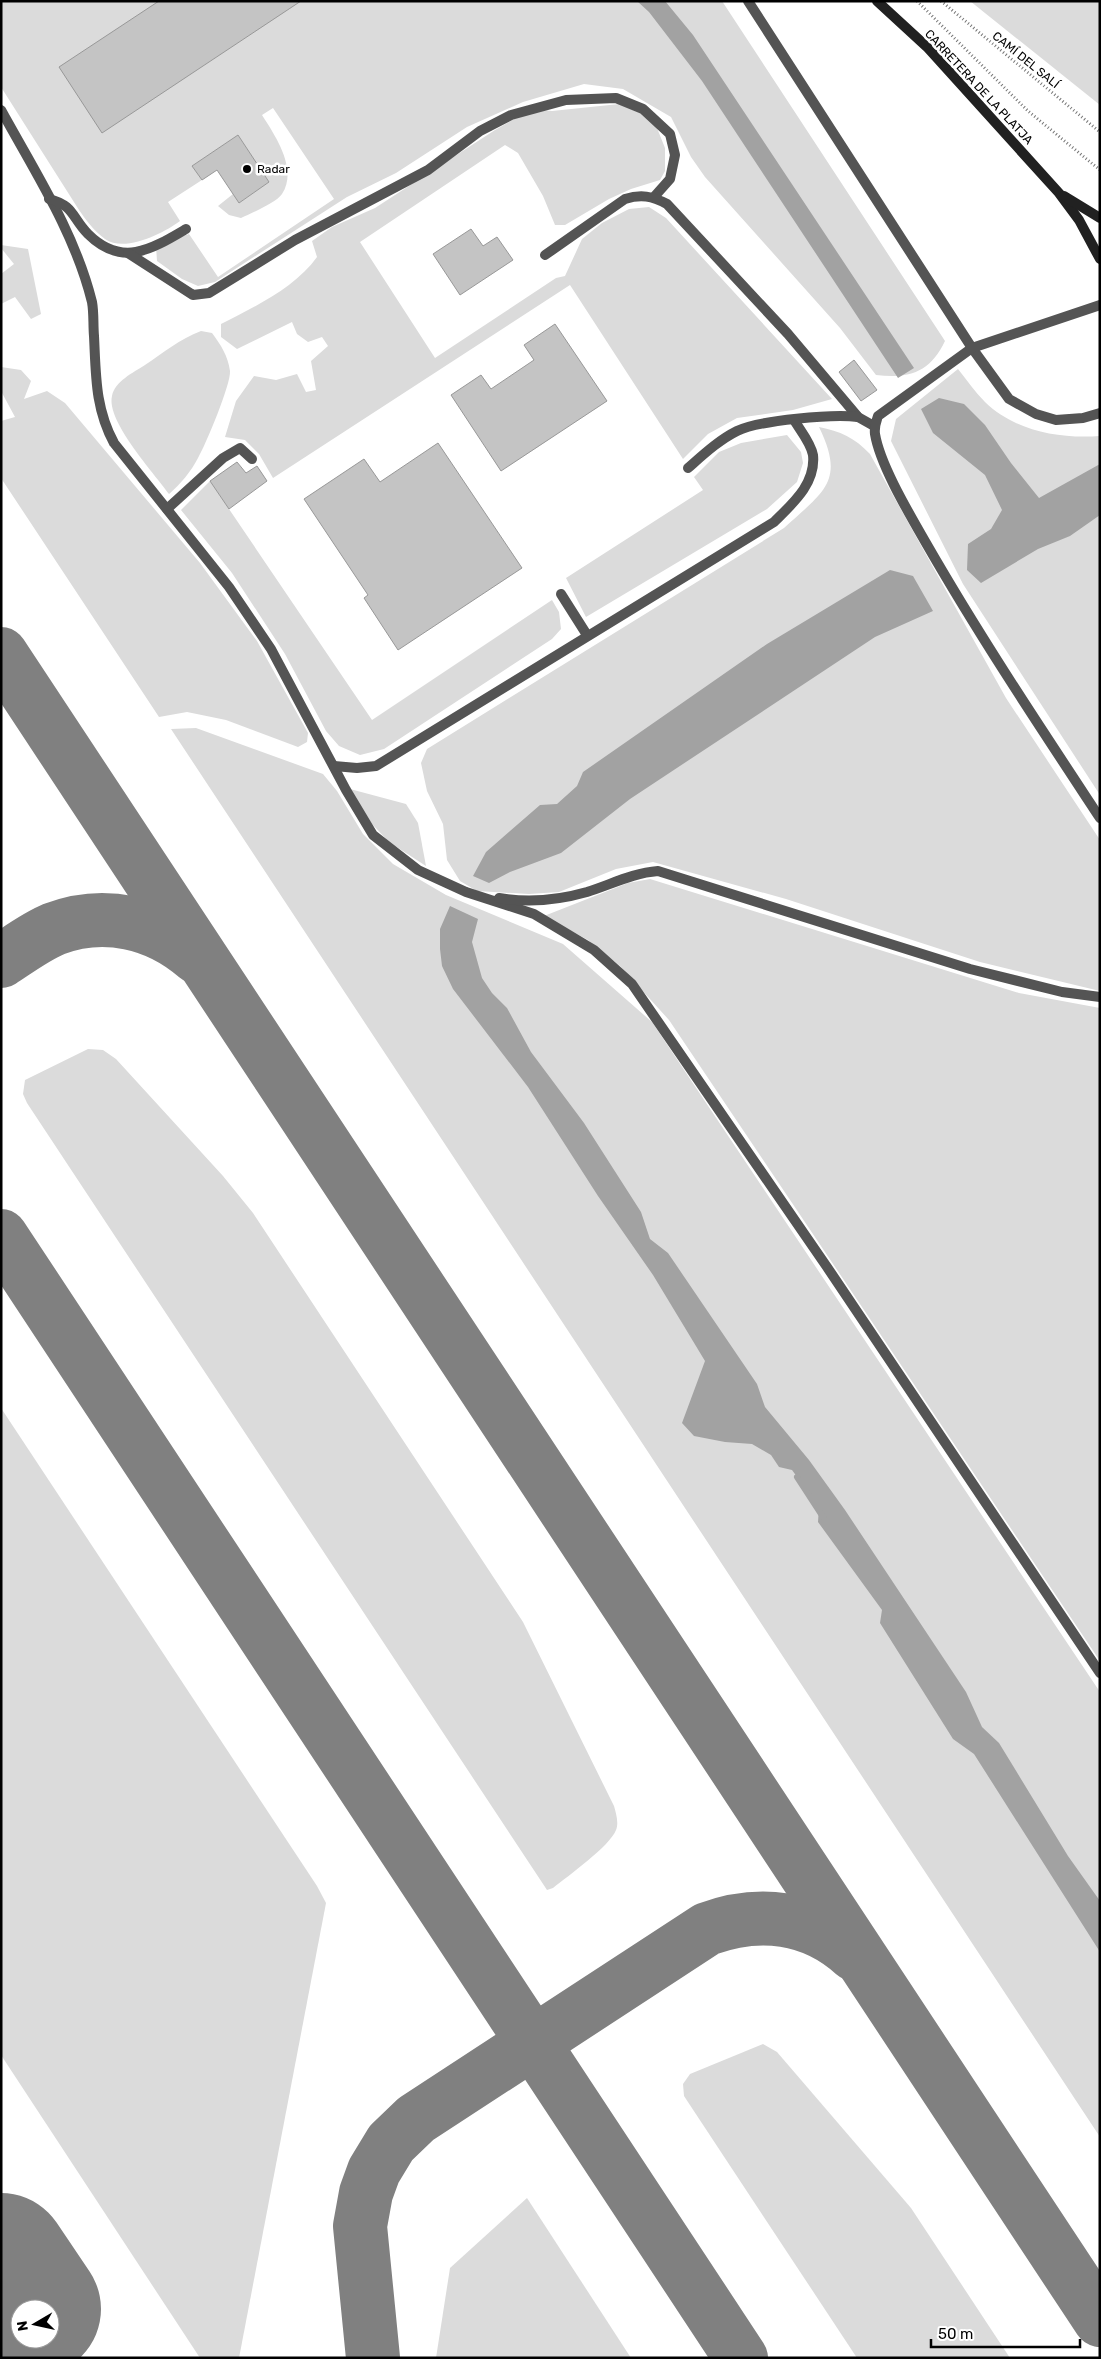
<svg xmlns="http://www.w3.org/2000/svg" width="1101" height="2359" viewBox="0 0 1101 2359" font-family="Rubik,sans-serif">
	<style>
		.green { fill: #dbdbdb }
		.water { fill: #a2a2a2 }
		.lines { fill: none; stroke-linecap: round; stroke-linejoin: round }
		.stream { stroke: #a2a2a2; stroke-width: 6 }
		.taxiway { stroke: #808080; stroke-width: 54 }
		.runway { stroke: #808080; stroke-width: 134 }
		.building { fill: #c4c4c4; stroke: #989898 }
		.path { stroke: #767676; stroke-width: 3; stroke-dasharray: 1 2.5; stroke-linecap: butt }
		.lane { stroke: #545454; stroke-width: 10 }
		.secondary { stroke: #212121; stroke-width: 10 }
		.poi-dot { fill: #000; stroke: #fff; stroke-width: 2 }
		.labels { text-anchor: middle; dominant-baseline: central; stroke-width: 5; stroke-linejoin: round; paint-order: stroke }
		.street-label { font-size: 12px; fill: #000; stroke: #fff }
		.poi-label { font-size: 12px; fill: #000; stroke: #fff; text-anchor: start }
	</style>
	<rect width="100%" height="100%" fill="#fff"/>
	<g class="green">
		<path d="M1,1H722L945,341C930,373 908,379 876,375L840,328L705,177L691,157L671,117L623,89L584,84L523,102L467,127L396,173L347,197L215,282L198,286L182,279L157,261L156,246L189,234L218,277L334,199L273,108L262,115C276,137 298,169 282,194C276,203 251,213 241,218L229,215L218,206L233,194L239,203L269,182L238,135L192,166L202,180L168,202L180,221C164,233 125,253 105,239C94,231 86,220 79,210L1,87Z"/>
		<polygon points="970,1 1100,1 1100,105"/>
		<path d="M629,103L653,118L665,148V171L660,180L631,189L609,199L565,225H555L543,196L518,153L505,145L360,242L435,358L556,278L565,276L582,239L602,223L629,209L649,207L666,218L832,399L793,410L737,418L708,434L683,459L570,285L273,478L259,454L245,440L225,437L236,401L254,376L276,380L297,374L306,392L316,390L311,361L328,346L322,337L308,342L297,334L292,322L237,349L221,337V324C254,307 295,288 317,257L312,241L332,227L375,208L495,130L532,109L552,111Z"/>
		<polygon points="1,245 28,249 41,314 31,319 15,297 1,304 1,274 14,264 1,248"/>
		<path d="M201,331L212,333C221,345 228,356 230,371C231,384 206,444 198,458C192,470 180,485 169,494C154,473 106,421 112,396C115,381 133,373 145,365C163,353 180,339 201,331Z"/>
		<polygon points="1,367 21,370 31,381 24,399 47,391 65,403 200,563 257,641 308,733 307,742 298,747 226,720 187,712 159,717 1,478 1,421 15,417 1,391"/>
		<path d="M958,369C967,380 975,392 985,402C1015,431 1059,439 1100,436V795L963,584L891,441L896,419Z"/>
		<path d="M819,427C840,431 855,438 870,454L1006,698L1100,840V991L980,962L786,899L653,862L616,869L559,892L529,894L477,891L460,881L447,860L443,824L427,791L421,763L427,749L784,528C823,492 846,482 819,427Z"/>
		<polygon points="787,435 801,452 803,463 797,482 767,509 586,617 566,578 703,490 694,477 719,452 741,443"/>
		<polygon points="210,481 372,720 552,600 559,612 561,629 552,639 384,749 360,755 339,746 326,731 285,654 232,573 181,510"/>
		<polygon points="196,728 323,774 337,791 363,834 393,864 446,895 563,944 652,1022 1100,1692 1100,2137 171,729"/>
		<polygon points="350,789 406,804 418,823 426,866 389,842 372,824"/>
		<polygon points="650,879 1019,993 1100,1008 1100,1661 669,1020 620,966 588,940 544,916 628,883"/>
		<path d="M88,1049L103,1050L116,1059L223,1176L253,1213L523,1622L614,1806C616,1813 619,1823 616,1830C610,1846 568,1876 553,1888L547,1890L27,1103L23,1094L25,1080Z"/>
		<polygon points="1,1408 317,1886 326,1903 239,2358 200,2358 1,2055"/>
		<polygon points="763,2044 777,2052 911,2208 1010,2358 857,2358 684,2096 683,2084 690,2074"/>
		<polygon points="527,2198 631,2358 436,2358 450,2268"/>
	</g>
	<g class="water">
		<polygon points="637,1 665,1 693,35 914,368 898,378 702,81 649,12"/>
		<polygon points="939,398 964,404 985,425 1011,463 1039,498 1100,464 1100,515 1070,536 1038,549 981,583 967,570 968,544 991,529 1002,510 985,475 933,433 921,409"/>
		<polygon points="890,570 913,576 933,611 875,637 630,799 561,853 510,872 489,883 473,876 486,852 540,805 557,804 577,786 583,772 767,644"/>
		<polygon points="450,906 478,919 472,942 482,978 492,993 507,1008 531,1052 584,1123 641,1212 650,1239 668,1253 757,1384 765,1407 809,1460 845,1510 966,1692 982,1727 999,1743 1068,1856 1100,1901 1100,1952 974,1754 953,1739 880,1623 882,1610 818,1522 819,1507 792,1470 779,1467 771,1455 752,1444 725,1442 694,1436 682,1423 705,1361 653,1275 598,1196 528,1087 453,989 442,966 440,949 440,929"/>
	</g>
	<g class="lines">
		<polyline class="stream" points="797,1477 823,1517"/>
		<g class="taxiway">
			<polyline points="1,654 1100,2320"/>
			<path d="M1,961C18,950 35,937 54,929C104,910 157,922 197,957"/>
			<polyline points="1,1236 741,2358"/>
			<polyline points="1,2357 2,2358"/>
			<path d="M373,2358L360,2226L366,2193L374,2171L391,2143L416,2119L707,1929C759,1910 812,1916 854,1954"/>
		</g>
		<polyline class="runway" points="1,2260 34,2309"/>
	</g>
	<g class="building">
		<polygon points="159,1 301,1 102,133 59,67"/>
		<polygon points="238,135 269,182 239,203 217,170 202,180 192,166"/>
		<polygon points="471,229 483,246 497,237 513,260 460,295 433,254"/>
		<polygon points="555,324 607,401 501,471 451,395 481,375 491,389 534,360 524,345"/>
		<polygon points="854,360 877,390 861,401 839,372"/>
		<polygon points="438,443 522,568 398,650 364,598 368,595 304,499 364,459 380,482"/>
		<polygon points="237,462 246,473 257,466 267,481 229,509 210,481"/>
	</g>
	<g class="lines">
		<g class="path">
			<polyline points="917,1 1028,111 1100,170"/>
			<polyline points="941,1 1100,132"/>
		</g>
		<g class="lane">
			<polyline points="748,1 972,348 1009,399 1036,414 1056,420 1083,418 1100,413"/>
			<path d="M1,110C35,172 75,233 92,302C94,313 93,325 94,336C96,375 95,408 114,443L229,587L271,649L346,790L373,835L418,870L466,892L534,914L594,950L632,984L827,1267L1100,1673"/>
			<path d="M49,199C74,205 72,218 88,234C122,268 152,249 186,229"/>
			<polyline points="128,253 193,295 209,293 295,240 428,170 480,131 511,115 566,100 616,98 643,109 670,134 675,155 670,179 654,197"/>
			<path d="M545,255L625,199C641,194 652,196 667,204L788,334L858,417L874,426"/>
			<path d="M1100,305L972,348L878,416C876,422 874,427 875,434C880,465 910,515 926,543C980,637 1040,727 1100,818"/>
			<path d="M688,468C704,454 719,440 737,431C760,420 833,414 858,417"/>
			<polyline points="167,509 223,458 240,448 252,459"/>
			<polyline points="561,594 587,635"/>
			<path d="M334,766L357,768L376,766L774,522C792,504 816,484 813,455C811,443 800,430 794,420"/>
			<path d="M499,898C529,903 559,900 587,892C612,884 633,873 658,871L970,969L1062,992L1100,997"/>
		</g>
		<g class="secondary">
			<polyline points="877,1 927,47 1059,193 1079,220 1100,259"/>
			<polyline points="1064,196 1100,218"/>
		</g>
	</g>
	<circle class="poi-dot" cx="247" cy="169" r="5"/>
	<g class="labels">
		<g class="street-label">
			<text transform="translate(1026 60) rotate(39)">CAMÍ DEL SALÍ</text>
			<text transform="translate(979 87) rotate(47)">CARRETERA DE LA PLATJA</text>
		</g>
		<g class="poi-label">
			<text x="257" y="169">Radar</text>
		</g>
	</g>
	<rect width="1101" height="2359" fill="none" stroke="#000000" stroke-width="5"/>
	<g transform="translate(35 2324) rotate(261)"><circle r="24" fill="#ffffff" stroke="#999999"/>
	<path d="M0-4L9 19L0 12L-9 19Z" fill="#000000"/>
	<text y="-8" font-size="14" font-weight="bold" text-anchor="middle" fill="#000000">N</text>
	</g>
	<path d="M931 2339v8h149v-8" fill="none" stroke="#000000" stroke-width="2.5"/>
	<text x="938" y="2339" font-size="15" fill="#000000" stroke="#ffffff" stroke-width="4" paint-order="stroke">50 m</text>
</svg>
